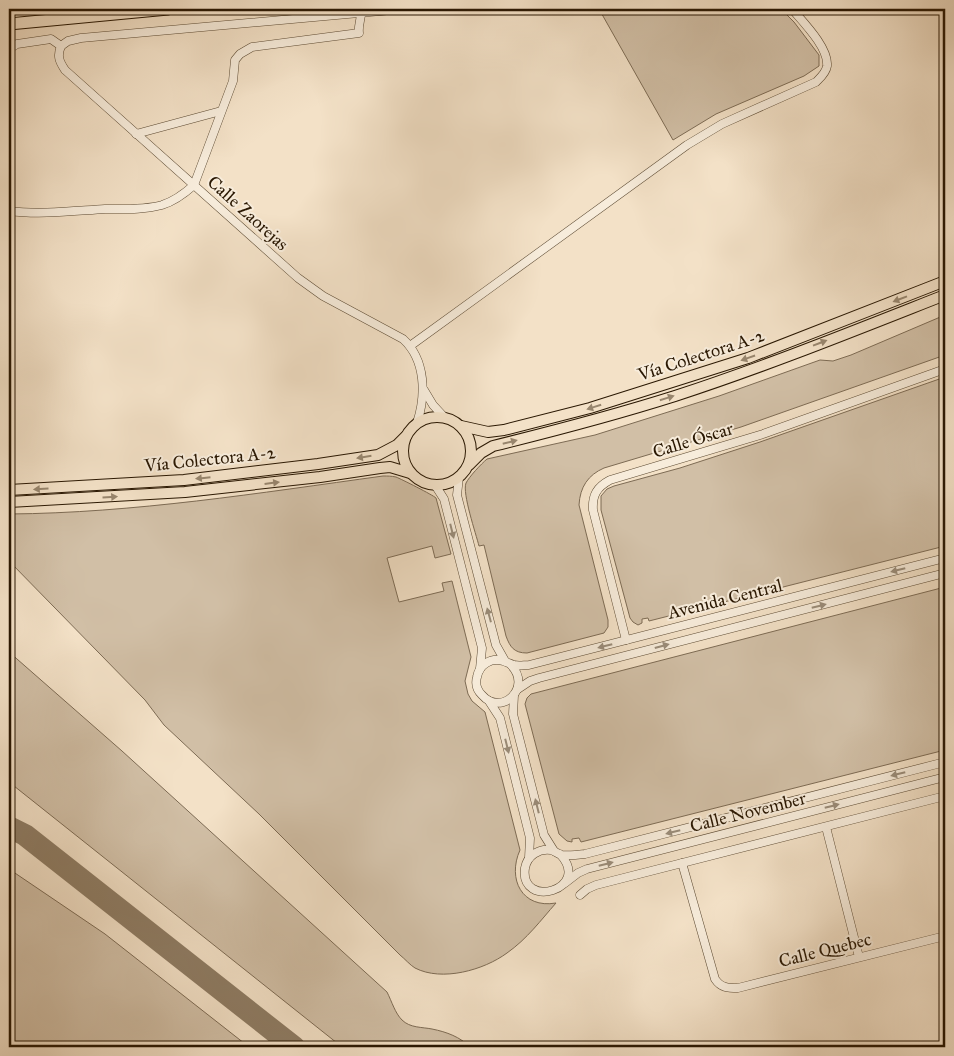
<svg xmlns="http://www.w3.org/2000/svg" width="954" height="1056" viewBox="0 0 954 1056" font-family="'IM FELL Great Primer',serif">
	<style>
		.green { fill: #d1bfa6; stroke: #7d6b54 }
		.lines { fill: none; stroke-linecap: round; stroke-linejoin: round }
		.taxiway { stroke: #8e7c64; stroke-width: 22 }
		.minor-casing { stroke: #5c4a33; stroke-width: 9 }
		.major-casing { stroke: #291702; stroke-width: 12 }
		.highway-casing { stroke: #291702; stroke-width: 13 }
		.minor { stroke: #f7ecdb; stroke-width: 8 }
		.major { stroke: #f3e1c7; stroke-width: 10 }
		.highway { stroke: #f3e1c7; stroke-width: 11 }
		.oneway { fill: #98866e }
		.oneway2 { fill: #9a8c79 }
		.labels { text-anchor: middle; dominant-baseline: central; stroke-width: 4; stroke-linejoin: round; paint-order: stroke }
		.street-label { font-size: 18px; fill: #291702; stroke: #f7ecdb }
	</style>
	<rect width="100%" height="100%" fill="#f3e1c7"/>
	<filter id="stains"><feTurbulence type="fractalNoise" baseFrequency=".004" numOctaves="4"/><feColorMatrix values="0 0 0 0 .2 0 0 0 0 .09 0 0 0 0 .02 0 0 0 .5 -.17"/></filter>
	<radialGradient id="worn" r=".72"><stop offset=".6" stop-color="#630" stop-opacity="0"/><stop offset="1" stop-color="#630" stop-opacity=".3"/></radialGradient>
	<g class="green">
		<polygon points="599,9 781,9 794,22 819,55 819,66 804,76 716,114 673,140"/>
		<path d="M945,315V355L741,427L604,468C588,475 580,487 579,505L608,620V627L604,633L527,653C514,653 510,647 506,636L484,545L479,546C476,534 462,493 466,483C469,477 481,464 487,459L595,435L719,396L820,360L833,361L851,355Z"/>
		<polygon points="945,377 945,546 649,621 648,618 642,619 642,623 638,625 633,622 630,618 601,510 601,496 607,489 614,486 680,468 760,442"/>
		<path d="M383,476C388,476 391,476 396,477C401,479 433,495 436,498L451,554L435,558L432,546L387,558L399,602L444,591L442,583L452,581L471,657L465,681L468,694L472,701L485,712L520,850C507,879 522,909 556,903C541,920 527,939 507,953C484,970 442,982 415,968C410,965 405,959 400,955L259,814L164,725L145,700L9,561V514C134,513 259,493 383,476Z"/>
		<polygon points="945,587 945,750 581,842 579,838 572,839 572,842 567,841 559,834 525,704 527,698 531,694"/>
		<path d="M9,652L122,751L387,992C392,1002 395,1013 402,1020C410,1028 422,1027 432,1029C447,1032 460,1037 470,1047H342L9,782Z"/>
		<polygon points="9,869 105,934 249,1047 21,1047 9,1037"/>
	</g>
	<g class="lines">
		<polyline class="taxiway" points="9,827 25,835 294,1047"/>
		<g class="minor-casing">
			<g id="minor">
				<path d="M61,46C57,56 59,61 65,70L298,278L323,296L403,339C426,360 426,395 417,423"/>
				<polyline points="61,46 68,41 81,38 403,9"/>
				<polyline points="9,49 17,44 51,39 61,46"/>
				<polyline points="136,134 221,111"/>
				<path d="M9,211C40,215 73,211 105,209C123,209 144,210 162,205C175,201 184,194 194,185L233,81L235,60L240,54L252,47L359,33C358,25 361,20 361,13"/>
				<path d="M410,346L687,145L722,124L816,82C820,78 826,73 827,66C829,48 803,22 792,9"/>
				<polyline points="424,390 433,405 445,418"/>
				<polyline points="459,477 457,495 496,645 505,661"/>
				<polyline points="435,485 444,499 482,648 480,669"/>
				<path d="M626,640L593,510C592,495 597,487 610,480L763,434L945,369"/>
				<path d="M511,665C533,688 501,717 482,695C477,690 475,684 477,677C479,665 491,657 503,661C507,662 510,664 514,665C519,666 524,665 529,665L945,558"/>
				<polyline points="518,689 530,681 539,678 945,573"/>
				<polyline points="514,695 513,714 544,835 554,851"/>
				<polyline points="489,701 500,718 530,838 529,858"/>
				<polyline points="826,827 859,957"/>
				<path d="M560,854C593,890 519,910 525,868C527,856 539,848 551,850C555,851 558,854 561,855C569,856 577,855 585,854L945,762"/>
				<path d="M682,863L715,979C721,988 728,988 738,988L945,936"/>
				<polyline points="565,883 578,873 587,869 945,777"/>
				<polyline points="580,895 587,889 596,885 945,796"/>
			</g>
		</g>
		<g class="major-casing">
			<g id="major">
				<circle cx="437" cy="451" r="34"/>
				<polyline points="461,426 488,432 504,430 590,408 748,358 945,281"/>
				<path d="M469,465L481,453L493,446C554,431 615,415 675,396C767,366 856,330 945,295"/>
				<polyline points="9,490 184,480 318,464 378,455 397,445 406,436"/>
				<polyline points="9,502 185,492 320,477 380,468 390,467 410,473"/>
			</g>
		</g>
		<g class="highway-casing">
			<polyline id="highway" points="9,24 168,9"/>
		</g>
		<use href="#minor" class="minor"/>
		<use href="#major" class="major"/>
		<use href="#highway" class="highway"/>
	</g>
	<defs><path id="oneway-solid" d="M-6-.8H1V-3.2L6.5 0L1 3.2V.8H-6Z" transform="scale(1.25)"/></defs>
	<g class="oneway">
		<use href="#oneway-solid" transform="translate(900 299) rotate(159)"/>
		<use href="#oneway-solid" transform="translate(820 343) rotate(-21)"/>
		<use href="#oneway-solid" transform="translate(748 358) rotate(161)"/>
		<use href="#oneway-solid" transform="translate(667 398) rotate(-17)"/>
		<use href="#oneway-solid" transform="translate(594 407) rotate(163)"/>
		<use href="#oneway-solid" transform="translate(510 442) rotate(-14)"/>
		<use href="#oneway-solid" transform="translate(364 457) rotate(171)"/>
		<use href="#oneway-solid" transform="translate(203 478) rotate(174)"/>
		<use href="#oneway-solid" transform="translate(272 483) rotate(-7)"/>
		<use href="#oneway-solid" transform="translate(41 489) rotate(177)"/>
		<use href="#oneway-solid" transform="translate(110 497) rotate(-4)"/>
	</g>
	<g class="oneway2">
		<use href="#oneway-solid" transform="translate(452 531) rotate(76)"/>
		<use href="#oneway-solid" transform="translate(898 570) rotate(166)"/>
		<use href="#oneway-solid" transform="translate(819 606) rotate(-14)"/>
		<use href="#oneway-solid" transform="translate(489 615) rotate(-105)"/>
		<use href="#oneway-solid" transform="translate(605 646) rotate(166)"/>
		<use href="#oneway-solid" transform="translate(662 646) rotate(-15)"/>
		<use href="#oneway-solid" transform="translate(507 746) rotate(76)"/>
		<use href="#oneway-solid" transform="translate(898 774) rotate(166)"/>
		<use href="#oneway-solid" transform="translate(537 806) rotate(-104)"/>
		<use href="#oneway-solid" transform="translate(832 806) rotate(-14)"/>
		<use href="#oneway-solid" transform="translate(673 832) rotate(166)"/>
		<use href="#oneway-solid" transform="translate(606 864) rotate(-14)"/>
	</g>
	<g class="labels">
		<g class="street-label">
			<text transform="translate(248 213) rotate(42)">Calle Zaorejas</text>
			<text transform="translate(701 355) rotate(-18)">Vía Colectora A-2</text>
			<text transform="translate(693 440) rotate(-17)">Calle Óscar</text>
			<text transform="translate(210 459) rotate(-6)">Vía Colectora A-2</text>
			<text transform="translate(725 599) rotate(-14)">Avenida Central</text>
			<text transform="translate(748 812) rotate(-14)">Calle November</text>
			<text transform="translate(825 950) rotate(-14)">Calle Quebec</text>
		</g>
	</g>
	<rect width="954" height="1056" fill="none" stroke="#f3e1c7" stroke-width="30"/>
	<rect x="10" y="10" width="934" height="1036" fill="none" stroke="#291702" stroke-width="2.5"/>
	<rect x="15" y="15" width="924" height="1026" fill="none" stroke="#291702"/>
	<rect width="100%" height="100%" filter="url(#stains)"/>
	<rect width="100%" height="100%" fill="url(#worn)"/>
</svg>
